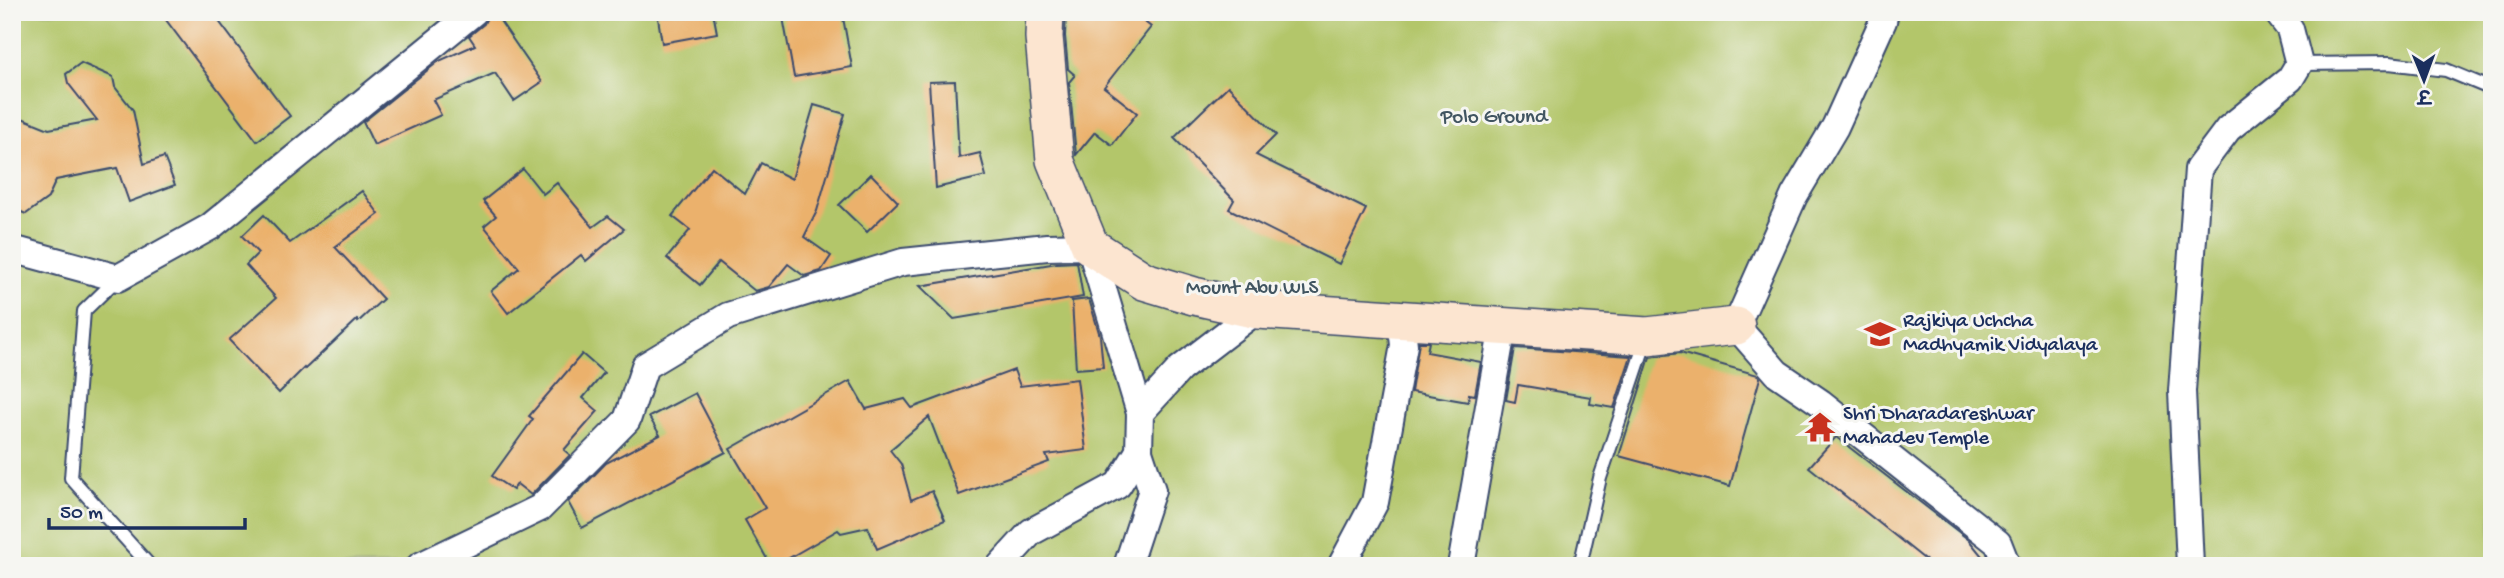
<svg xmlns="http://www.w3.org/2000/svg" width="2504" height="578" viewBox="0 0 2504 578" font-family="'Gochi Hand','Playpen Sans Deva',sans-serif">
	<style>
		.green { fill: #b3c66a; stroke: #677a64; stroke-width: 2 }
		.building { fill: #ebb16c }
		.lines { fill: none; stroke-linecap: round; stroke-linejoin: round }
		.lane-casing { stroke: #3a4a6d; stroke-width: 16 }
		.street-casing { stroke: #3a4a6d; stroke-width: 30 }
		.secondary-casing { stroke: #3a4a6d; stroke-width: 40 }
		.lane { stroke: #fff; stroke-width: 12 }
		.street { stroke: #fff; stroke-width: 26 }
		.secondary { stroke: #fce5d0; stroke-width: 37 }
		.labels { text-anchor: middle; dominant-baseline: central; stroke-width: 6; stroke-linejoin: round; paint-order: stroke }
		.park-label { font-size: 21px; fill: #415561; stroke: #f6f6f2 }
		.poi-label { font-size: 21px; fill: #1b2f5e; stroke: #f6f6f2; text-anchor: start }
	</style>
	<rect width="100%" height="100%" fill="#f6f6f2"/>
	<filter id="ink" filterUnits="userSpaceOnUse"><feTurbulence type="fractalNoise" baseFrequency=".0143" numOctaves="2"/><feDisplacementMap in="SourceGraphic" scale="14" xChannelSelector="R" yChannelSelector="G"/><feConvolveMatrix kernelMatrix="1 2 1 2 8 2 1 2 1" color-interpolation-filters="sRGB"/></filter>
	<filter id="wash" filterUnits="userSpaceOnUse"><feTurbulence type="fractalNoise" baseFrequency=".00686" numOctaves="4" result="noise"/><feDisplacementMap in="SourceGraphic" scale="28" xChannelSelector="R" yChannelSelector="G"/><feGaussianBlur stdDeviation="1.57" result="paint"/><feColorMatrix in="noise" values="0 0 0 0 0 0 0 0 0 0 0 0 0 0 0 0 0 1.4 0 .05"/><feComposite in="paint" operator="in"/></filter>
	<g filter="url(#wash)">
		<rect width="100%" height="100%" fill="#ebe1c0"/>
		<rect class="green" x="12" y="12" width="2480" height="554"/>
		<g id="blocks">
			<g class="building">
				<polygon points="160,12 212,12 290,116 257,141"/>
				<polygon points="489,12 494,12 542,82 514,101 495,73 433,100 441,115 374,145 363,122 439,61 475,45 469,36 484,24"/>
				<polygon points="657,12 713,12 717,33 662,43"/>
				<polygon points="782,12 842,12 852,67 794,77"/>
				<polygon points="1066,12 1132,12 1151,27 1104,87 1137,113 1112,145 1095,132 1076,155 1069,82 1075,75 1068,69 1065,36"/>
				<polygon points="81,63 113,77 115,87 133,110 144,164 164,157 175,185 129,202 117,168 56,180 48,198 26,214 12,208 12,114 49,129 97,120 68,83 66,74"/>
				<polygon points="955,81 959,158 980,153 986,176 936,188 929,82"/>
				<polygon points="1228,86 1276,135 1256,155 1366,209 1339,264 1229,209 1234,200 1174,138"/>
				<polygon points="814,105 845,114 817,211 804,237 831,256 821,271 804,276 788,264 769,287 755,291 719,262 700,285 667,258 690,230 672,216 712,167 745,194 761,163 792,179"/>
				<polygon points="523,169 543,194 557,183 593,227 608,216 624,229 586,261 581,255 508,313 491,291 519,268 484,226 496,216 483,201"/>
				<polygon points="871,174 898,202 867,232 839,205"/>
				<polygon points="362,191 379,214 335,247 383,299 358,322 357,320 305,369 304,368 279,393 229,340 276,298 246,265 258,253 242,236 264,215 290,243"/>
				<polygon points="1077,262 1083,297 954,319 920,286 1057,263"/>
				<polygon points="1089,299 1100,336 1103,367 1076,369 1072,301"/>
				<polygon points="1419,342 1429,342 1427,352 1481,362 1475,395 1469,394 1468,402 1411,392"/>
				<polygon points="1515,348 1631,356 1614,408 1590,404 1591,397 1518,385 1515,402 1506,400"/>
				<polygon points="1680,353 1758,375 1760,378 1730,486 1619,456 1650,357"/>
				<polygon points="582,354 604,373 583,398 598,411 564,450 570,455 531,495 517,484 513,490 492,476 533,419 529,416"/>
				<polygon points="1014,370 1020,386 1077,379 1086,450 1046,455 1049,462 959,495 929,417 890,450 901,464 911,500 932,491 945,520 877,549 868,527 841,533 838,530 775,566 771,566 745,520 765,508 730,449 850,381 866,409 905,399 912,408"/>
				<polygon points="695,393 726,452 582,528 568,502 606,463 660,435 649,417"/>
				<polygon points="1836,437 1969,540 1990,566 1933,566 1809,467"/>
			</g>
		</g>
	</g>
	<g filter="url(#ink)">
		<use href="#blocks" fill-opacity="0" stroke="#3a4a6d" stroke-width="2"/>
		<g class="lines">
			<g class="lane-casing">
				<g id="lane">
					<polyline points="2299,64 2389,63 2446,70 2492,89"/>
					<polyline points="117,279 84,311 71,478 150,566"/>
					<polyline points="1580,566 1600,478 1646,340"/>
				</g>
			</g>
			<g class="street-casing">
				<g id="street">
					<polyline points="1885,12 1883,21 1835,127 1794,196 1736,326 1777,373 1821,403 1998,543 2007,566"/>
					<polyline points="12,249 118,278 210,227 474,12"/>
					<polyline points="1140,413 1180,369 1257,310"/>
					<polyline points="420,566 540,508 627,420 645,366 728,316 903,262 1047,247 1090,246 1140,413 1139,451 1118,485 1031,532 1000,566"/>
					<polyline points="1127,566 1152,490 1139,451"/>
					<polyline points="1341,566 1375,502 1404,345 1401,318"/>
					<polyline points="1461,566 1503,326"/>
					<polyline points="2190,566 2182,391 2198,169 2228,129 2290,79 2299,64 2290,29 2277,12"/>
				</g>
			</g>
			<g class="secondary-casing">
				<polyline id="secondary" points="1045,12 1044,37 1055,160 1090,246 1144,281 1194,296 1257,310 1304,313 1647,336 1736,326"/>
			</g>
			<use href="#lane" class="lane"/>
			<use href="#street" class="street"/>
			<use href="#secondary" class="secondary"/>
		</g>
	</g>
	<defs>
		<g id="school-bare" transform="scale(2.415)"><path d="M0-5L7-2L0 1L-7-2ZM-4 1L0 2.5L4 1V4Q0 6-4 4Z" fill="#c8321e" stroke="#f6f6f2" stroke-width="2.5" paint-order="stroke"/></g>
		<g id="temple-bare" transform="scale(2.415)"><path d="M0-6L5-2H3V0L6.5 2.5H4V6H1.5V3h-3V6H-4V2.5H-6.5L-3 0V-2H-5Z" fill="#c8321e" stroke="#f6f6f2" stroke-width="2.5" paint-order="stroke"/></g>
	</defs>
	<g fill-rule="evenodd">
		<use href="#school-bare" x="1880" y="334"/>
		<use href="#temple-bare" x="1820" y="427"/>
	</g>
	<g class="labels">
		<g class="park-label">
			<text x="1494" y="118">Polo Ground</text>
			<text x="1252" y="289">Mount Abu WLS</text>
		</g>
		<g class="poi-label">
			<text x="1903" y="322">Rajkiya Uchcha<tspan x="1903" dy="24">Madhyamik Vidyalaya</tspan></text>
			<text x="1843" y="415">Shri Dharadareshwar<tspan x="1843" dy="24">Mahadev Temple</tspan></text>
		</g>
	</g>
	<rect width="2504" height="578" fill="none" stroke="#f6f6f2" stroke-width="42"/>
	<g transform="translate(2424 80) rotate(179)" stroke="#f6f6f2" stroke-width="5" paint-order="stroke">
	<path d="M0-5L12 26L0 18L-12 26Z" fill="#1b2f5e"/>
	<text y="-10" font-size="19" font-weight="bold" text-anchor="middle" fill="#1b2f5e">उ</text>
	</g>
	<path d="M49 518v10h196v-10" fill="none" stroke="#1b2f5e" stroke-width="3.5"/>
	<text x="60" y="518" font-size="21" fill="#1b2f5e" stroke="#f6f6f2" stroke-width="5" paint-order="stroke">50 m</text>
</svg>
